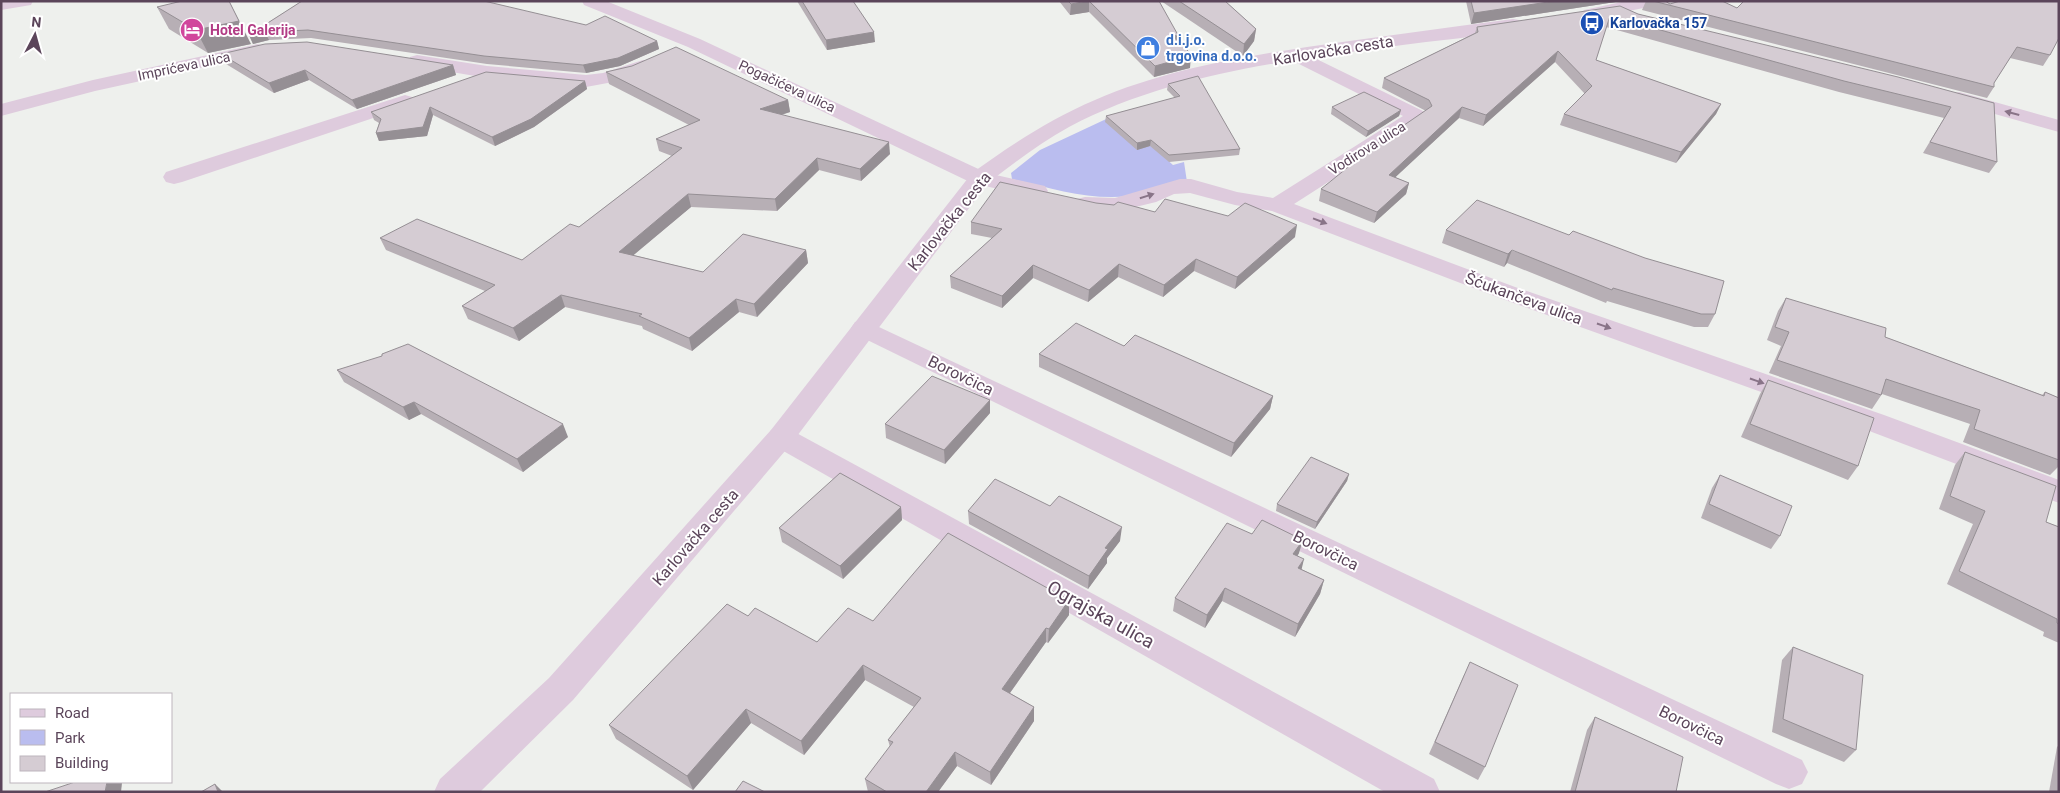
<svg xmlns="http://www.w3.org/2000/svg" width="2060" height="793" viewBox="0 0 2060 793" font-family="Roboto,sans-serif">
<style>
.green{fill:#babdef}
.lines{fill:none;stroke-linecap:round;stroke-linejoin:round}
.minor{fill:#decbdd;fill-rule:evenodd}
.tertiary{fill:#decbdd;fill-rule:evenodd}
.wall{fill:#b7afb5}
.shaded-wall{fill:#958f94}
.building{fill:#d5ccd3;stroke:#958f94}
.oneway{fill:#897488}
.labels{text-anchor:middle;stroke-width:4;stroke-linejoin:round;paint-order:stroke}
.far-transit-label{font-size:14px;font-weight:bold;fill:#164399;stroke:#fff;text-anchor:start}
.far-hotel-label{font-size:14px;font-weight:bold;fill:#b23c85;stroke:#fff;text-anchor:start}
.far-shop-label{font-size:14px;font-weight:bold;fill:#366cbe;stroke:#fff;text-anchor:start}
.far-street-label{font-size:14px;fill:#5b455a;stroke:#fff}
.street-label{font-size:16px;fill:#5b455a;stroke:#fff}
.near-street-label{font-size:19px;fill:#5b455a;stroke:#fff}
</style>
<rect width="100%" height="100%" fill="#eef0ed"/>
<path class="green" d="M1119,113L1156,144L1163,156L1173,165L1184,162L1187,182C1168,186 1149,193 1130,196C1090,201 1051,188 1012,179L1011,173L1040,150Z"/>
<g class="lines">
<g class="minor">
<path d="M1,1H33L31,5L1,10Z"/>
<path d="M582,1H606L700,39L987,173L1045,186L1048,191L1045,196L1037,198L972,183L688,47L584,5Z"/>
<path d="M258,44L264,46L267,50L264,54L95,91L1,116V104L93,80Z"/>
<path d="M1296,49L1425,112L1428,116L1425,120L1294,204L1515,287L1884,415L2059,480V503L1864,429L1497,297L1272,211L1235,205L1190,193L1174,194L1156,202L1115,212L1077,209L1074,204L1077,199L1085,197L1115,198L1180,179H1191L1237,192L1273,198L1403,116L1289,59L1287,55L1289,51Z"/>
<path d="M417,55L487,66L586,75L603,73L643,60L650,62L652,66L650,70L613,82L586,87L487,78L410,65L408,61L410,57Z"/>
<path d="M1959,92L2059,120V132L1952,102L1949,98L1952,94Z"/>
<path d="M405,95L412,97L415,101L412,105L182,182L174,184L166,182L163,177L166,172Z"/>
<path d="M864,320L1802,760L1808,772L1802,784L1789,789L1776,784L855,334L851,328L855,322Z"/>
<path d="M781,427L791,430L1434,779L1440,792H1385L771,444L767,437L771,430Z"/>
</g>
<g class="tertiary">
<path d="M1626,1H1660L1658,5L1590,19L1584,18L1581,14L1584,10Z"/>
<path d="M1513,19L1519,20L1522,24L1519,28C1479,38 1436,40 1395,46C1284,61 1170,74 1069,127C1040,143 1014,163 988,183L791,444L573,700L480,792H434L440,779L549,678L771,430L972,173C1011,145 1050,119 1095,100C1162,71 1236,58 1307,47C1376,37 1444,28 1513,19Z"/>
</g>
</g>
<g class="wall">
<path d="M302,1L657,41L659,49L620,66L586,73L487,64L311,38L269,40L253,44L249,35Z"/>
<path d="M797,1H853L875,42L827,50Z"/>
<path d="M1059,1H1159L1178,40L1190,68L1154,77L1089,12L1070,15Z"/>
<path d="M1161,1H1225L1256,29L1254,41L1243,56Z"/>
<path d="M1466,1H1622L1471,24Z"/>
<path d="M1646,1H1665L1670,4L1737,8L2059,1L2050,55L2043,66L2010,58L1994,83V87L1987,98L1642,10Z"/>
<path d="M157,7L251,44L208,53L169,29Z"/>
<path d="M1638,14L1994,103L1997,162L1989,173L1923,153L1944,118L1839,92L1606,27L1596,60L1721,104L1716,114L1676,163L1560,125L1564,114L1585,94L1555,62L1483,126L1459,118L1395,177L1409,183L1406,194L1374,223L1319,201L1321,189L1426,111L1382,88L1384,78L1475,33L1477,27Z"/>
<path d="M221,54L453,65L456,75L357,109L309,80L274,93L226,64Z"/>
<path d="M606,72L788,100L790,112L781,115L890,154L861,181L819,170L777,211L691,207L633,255L703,272L806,250L808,263L757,317L739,312L692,351L643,329L642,326L565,307L519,341L468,319L462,306L485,291L386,250L380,238L522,260L579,227L672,156L659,151L656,139L689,125L609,84Z"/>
<path d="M585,81L587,89L534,127L495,146L433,115L427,136L379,141L376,133L379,123L374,120L371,112Z"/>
<path d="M1168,84L1240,149L1239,155L1169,162L1150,146L1137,150L1105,122L1106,116L1175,98L1167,90Z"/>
<path d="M1332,107L1401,110L1399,116L1366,137L1331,114Z"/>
<path d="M1096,203L1155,212L1295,237L1235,289L1194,271L1163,297L1118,277L1088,302L1033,278L1002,308L951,288L950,276L992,238L971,234V222Z"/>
<path d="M1446,230L1715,314L1708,327H1694L1607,301L1606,303L1507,263L1504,267L1442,243Z"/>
<path d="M1786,298L1885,337L2042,395L2045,392L2059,398V466L2050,475L1963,442L1970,424L1882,394L1872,409L1769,373L1781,346L1767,340L1778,311Z"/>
<path d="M1124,346L1273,396L1270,409L1231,457L1039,367V354Z"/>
<path d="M337,370L568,437L523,472L421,414L409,420L344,382Z"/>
<path d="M1768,380L1858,466L1848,480L1741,437L1760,394Z"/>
<path d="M990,413L945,464L886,438L885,424Z"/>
<path d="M1965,452L2046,522L2059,527V643L2043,636L2044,632L1947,584L1973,524L1939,509L1955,465Z"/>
<path d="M1349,474L1347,481L1315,529L1276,511L1277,504Z"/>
<path d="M1720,475L1780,536L1771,549L1701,518L1712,488Z"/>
<path d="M901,507L902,520L843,579L782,542L779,528Z"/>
<path d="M968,511L1120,541L1107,558V563L1088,589L969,524Z"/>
<path d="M1252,534L1299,553L1298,555L1301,569L1324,580L1320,594L1295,637L1222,601L1205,628L1173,611L1175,598Z"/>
<path d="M1069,615L1048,643L1046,642L1010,693L1034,707V721L991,785L957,766L938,792H868L865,779L890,747L888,740L914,707L865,680L804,755L751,723L693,790L616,739L609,725L748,616L817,642L873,621Z"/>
<path d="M1793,647L1856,750L1844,762L1772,732L1782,660Z"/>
<path d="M1464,675L1485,767L1478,780L1429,754Z"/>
<path d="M1595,717L1676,792H1570L1587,730Z"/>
<path d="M2059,745V792H2049L2057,747Z"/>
</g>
<g class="shaded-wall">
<path d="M229,1L251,44L208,53L196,30Z"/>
<path d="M1089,1V12L1070,15L1071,4Z"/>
<path d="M1555,1H1622L1471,24L1474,13Z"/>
<path d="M1256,29L1254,41L1243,56L1244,44Z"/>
<path d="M265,32L269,40L253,44L249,35Z"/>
<path d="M874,32L875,42L827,50L826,40Z"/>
<path d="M1178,35L1177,46L1172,36Z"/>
<path d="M657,41L659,49L620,66L586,73L583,65Z"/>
<path d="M1558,51L1555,62L1483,126L1486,115Z"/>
<path d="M1191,56L1190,68L1154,77L1155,66Z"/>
<path d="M453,65L456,75L357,109L352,100Z"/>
<path d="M305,70L309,80L274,93L269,83Z"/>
<path d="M585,81L587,89L534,127L495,146L492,137Z"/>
<path d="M788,100L790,112L762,121L760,109Z"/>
<path d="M1721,104L1716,114L1676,163L1681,152Z"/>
<path d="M430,107L433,115L427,136L379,141L376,133Z"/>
<path d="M1462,107L1459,118L1386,186L1389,175Z"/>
<path d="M1401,110L1399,116L1366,137L1368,131Z"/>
<path d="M1151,140L1150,146L1137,150V143Z"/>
<path d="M889,142L890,154L861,181L860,169Z"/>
<path d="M817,158L819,170L777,211L775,199Z"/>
<path d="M1409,183L1406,194L1374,223L1377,212Z"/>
<path d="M688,194L691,207L623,264L619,252Z"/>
<path d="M1297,225L1295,237L1235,289L1237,277Z"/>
<path d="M806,250L808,263L757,317L754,304Z"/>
<path d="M1512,250L1507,263L1504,267L1508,254Z"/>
<path d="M1196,259L1194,271L1163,297L1164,285Z"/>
<path d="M1119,264L1118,277L1088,302L1089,290Z"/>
<path d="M1033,265V278L1002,308V296Z"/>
<path d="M561,295L565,307L519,341L513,328Z"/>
<path d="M736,299L739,312L692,351L689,338Z"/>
<path d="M1273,396L1270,409L1231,457L1234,443Z"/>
<path d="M990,400V413L945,464L944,450Z"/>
<path d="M414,402L421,414L409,420L403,407Z"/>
<path d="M563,424L568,437L523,472L517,459Z"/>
<path d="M1349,474L1347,481L1315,529L1317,522Z"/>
<path d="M901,507L902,520L843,579L840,566Z"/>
<path d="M1122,527L1120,541L1107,558V563L1088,589L1089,576L1105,548Z"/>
<path d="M1303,540L1299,553L1290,567L1293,554Z"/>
<path d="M1304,559L1301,572L1298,568Z"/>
<path d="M1324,580L1320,594L1295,637L1298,624Z"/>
<path d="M1225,588L1222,601L1205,628L1207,615Z"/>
<path d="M1069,600V615L1048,643L1049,629Z"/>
<path d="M1046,628V642L1002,704V689Z"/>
<path d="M863,665L865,680L804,755L801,741Z"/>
<path d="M1034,707V721L991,785L990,772Z"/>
<path d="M746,709L751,723L693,790L687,776Z"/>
<path d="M955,752L957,766L938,792H926Z"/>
<path d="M107,782H121L122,783L121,792H105Z"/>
<path d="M215,784L223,792H218Z"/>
</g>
<g class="building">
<path d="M182,1H229L239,21L196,30L157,7Z"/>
<path d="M302,1H484L586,25L605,16L657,41L618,58L583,65L484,56L308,30L265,32L249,35Z"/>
<path d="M802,1H853L874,32L826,40Z"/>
<path d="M1068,1H1088L1071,4Z"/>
<path d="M1089,1H1159L1178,35L1172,36L1186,48L1191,56L1155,66Z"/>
<path d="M1179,1H1225L1256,29L1244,44Z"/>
<path d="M1471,1H1555L1474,13Z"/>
<path d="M1653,1H1665L1670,4L1680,1H1722L1737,8L1744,1H2059V38L2050,55L2017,47L1994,83V87Z"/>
<path d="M1620,6L1638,14L1898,77L1994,103L1997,162L1930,142L1951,107L1844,81L1610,16L1596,60L1721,104L1681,152L1564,114L1592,86L1558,51L1486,115L1462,107L1389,175L1409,183L1377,212L1321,189L1378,143L1432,106L1429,100L1384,78L1478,32L1477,27Z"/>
<path d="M307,42L453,65L352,100L305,70L269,83L221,54L265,44Z"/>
<path d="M676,47L788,100L760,109L889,142L860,169L817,158L775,199L688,194L619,252L703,272L743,234L806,250L754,304L736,299L689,338L639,316L642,314L561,295L513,328L462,306L495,285L380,238L417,219L522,260L570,224L579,227L682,148L656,139L700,120L606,72L632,66Z"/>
<path d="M486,72L585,81L531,119L492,137L430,107L423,127L376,133L381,119L371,112Z"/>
<path d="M1198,76L1240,149L1169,155L1151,140L1137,143L1106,116L1180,96L1168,84Z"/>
<path d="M1364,92L1401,110L1368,131L1332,107Z"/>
<path d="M1000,182L1096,203L1114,205L1118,202L1155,212L1165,199L1228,216L1245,203L1297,225L1237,277L1196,259L1164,285L1119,264L1089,290L1033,265L1002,296L950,276L1002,229L971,222Z"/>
<path d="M1477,200L1569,235L1573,231L1645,258L1724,281L1715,314H1701L1613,288L1612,290L1512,250L1508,254L1446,230Z"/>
<path d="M1786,298L1886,328L1885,337L2044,396L2045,392L2059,398V460L1974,429L1980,410L1886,379L1881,395L1777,360L1789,332L1775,327Z"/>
<path d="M1076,323L1124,346L1135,335L1273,396L1234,443L1039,354Z"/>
<path d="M408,344L563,424L517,459L414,402L403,407L337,370L382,356V354Z"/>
<path d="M932,376L990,400L944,450L885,424Z"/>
<path d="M1768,380L1874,418L1858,466L1750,424Z"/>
<path d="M1965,452L2056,486L2046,522L2059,527V624L2057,623V619L1959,571L1985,511L1950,496Z"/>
<path d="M1311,457L1349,474L1317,522L1277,504Z"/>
<path d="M840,473L901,507L840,566L779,528Z"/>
<path d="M1720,475L1792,506L1780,536L1709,504Z"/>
<path d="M995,479L1050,506L1059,496L1122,527L1105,548L1108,549L1089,576L968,511Z"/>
<path d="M1262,520L1303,540L1293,554L1304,559L1298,568L1324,580L1298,624L1225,588L1207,615L1175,598L1227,523L1252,534Z"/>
<path d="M948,533L1069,600L1049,629L1046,628L1002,689L1034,707L990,772L955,752L926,792H887L865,779L893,742L888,740L921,698L863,665L801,741L746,709L687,776L609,725L727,604L748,616L755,608L817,642L848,608L873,621Z"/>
<path d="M1793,647L1863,675L1856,750L1783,719Z"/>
<path d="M1470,662L1518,685L1485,767L1435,742Z"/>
<path d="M1595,717L1683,757L1676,792H1575Z"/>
<path d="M743,781L765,792H735Z"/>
<path d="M75,782H107L105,792H45Z"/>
<path d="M215,784L218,792H201Z"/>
</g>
<defs><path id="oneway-solid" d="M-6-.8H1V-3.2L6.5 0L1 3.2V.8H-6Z" transform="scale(1.25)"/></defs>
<g class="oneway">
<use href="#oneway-solid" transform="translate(2012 113) rotate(-165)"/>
<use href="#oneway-solid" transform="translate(1147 196) rotate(-18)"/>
<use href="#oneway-solid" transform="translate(1320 221) rotate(21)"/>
<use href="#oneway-solid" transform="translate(1604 326) rotate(19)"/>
<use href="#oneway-solid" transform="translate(1757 381) rotate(19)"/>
</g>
<defs>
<g id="bus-disc" transform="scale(1.25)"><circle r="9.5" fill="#1a4fb4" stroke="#fff"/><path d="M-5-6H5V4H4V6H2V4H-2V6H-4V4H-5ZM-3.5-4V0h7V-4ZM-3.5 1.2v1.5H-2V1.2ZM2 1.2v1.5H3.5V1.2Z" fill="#fff"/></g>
<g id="hotel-disc" transform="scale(1.25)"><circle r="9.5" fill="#d1479c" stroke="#fff"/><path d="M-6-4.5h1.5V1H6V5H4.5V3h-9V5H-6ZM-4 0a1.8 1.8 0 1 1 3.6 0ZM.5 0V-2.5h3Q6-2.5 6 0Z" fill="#fff"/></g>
<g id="shop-disc" transform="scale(1.25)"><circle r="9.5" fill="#3f7fe0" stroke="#fff"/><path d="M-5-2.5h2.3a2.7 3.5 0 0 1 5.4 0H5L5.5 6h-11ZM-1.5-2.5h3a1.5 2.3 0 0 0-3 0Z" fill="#fff"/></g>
</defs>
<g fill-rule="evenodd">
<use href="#bus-disc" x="1592" y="23"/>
<use href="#hotel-disc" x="192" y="30"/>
<use href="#shop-disc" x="1148" y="48"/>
</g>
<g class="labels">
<g class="far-transit-label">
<text x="1610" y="28">Karlovačka 157</text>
</g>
<g class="far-hotel-label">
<text x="210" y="35">Hotel Galerija</text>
</g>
<g class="far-shop-label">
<text x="1166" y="45">d.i.j.o.<tspan x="1166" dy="16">trgovina d.o.o.</tspan></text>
</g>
<g class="far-street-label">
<text transform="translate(184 66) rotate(-12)" y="5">Imprićeva ulica</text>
<text transform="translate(787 86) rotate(25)" y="5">Pogačićeva ulica</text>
<text transform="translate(1367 148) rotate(-32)" y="5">Vodirova ulica</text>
</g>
<g class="street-label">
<text transform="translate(1333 50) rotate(-9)" y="6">Karlovačka cesta</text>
<text transform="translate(949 221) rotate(-51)" y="6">Karlovačka cesta</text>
<text transform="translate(1524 298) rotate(20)" y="6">Šćukančeva ulica</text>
<text transform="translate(961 375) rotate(26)" y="6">Borovčica</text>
<text transform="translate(695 537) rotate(-49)" y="6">Karlovačka cesta</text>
<text transform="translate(1326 550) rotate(26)" y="6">Borovčica</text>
<text transform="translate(1692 725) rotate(26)" y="6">Borovčica</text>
</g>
<g class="near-street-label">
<text transform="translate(1101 614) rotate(29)" y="7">Ograjska ulica</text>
</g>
</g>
<rect width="2060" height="793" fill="none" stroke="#5b455a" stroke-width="5"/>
<rect x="10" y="693" width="162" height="90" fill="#ffffff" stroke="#bdb5bd"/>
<rect x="20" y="709" width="25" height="8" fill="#decbdd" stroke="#bdb5bd"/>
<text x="55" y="718" font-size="15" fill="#5b455a">Road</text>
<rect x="20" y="730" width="25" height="15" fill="#babdef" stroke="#bdb5bd"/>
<text x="55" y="743" font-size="15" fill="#5b455a">Park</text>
<rect x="20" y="756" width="25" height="15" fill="#d5ccd3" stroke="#bdb5bd"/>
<text x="55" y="768" font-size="15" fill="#5b455a">Building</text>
<g transform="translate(35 35) rotate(6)" stroke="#ffffff" stroke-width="4" paint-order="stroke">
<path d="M0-4L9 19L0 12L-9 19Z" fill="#5b455a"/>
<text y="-8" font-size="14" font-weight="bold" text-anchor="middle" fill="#5b455a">N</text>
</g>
</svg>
